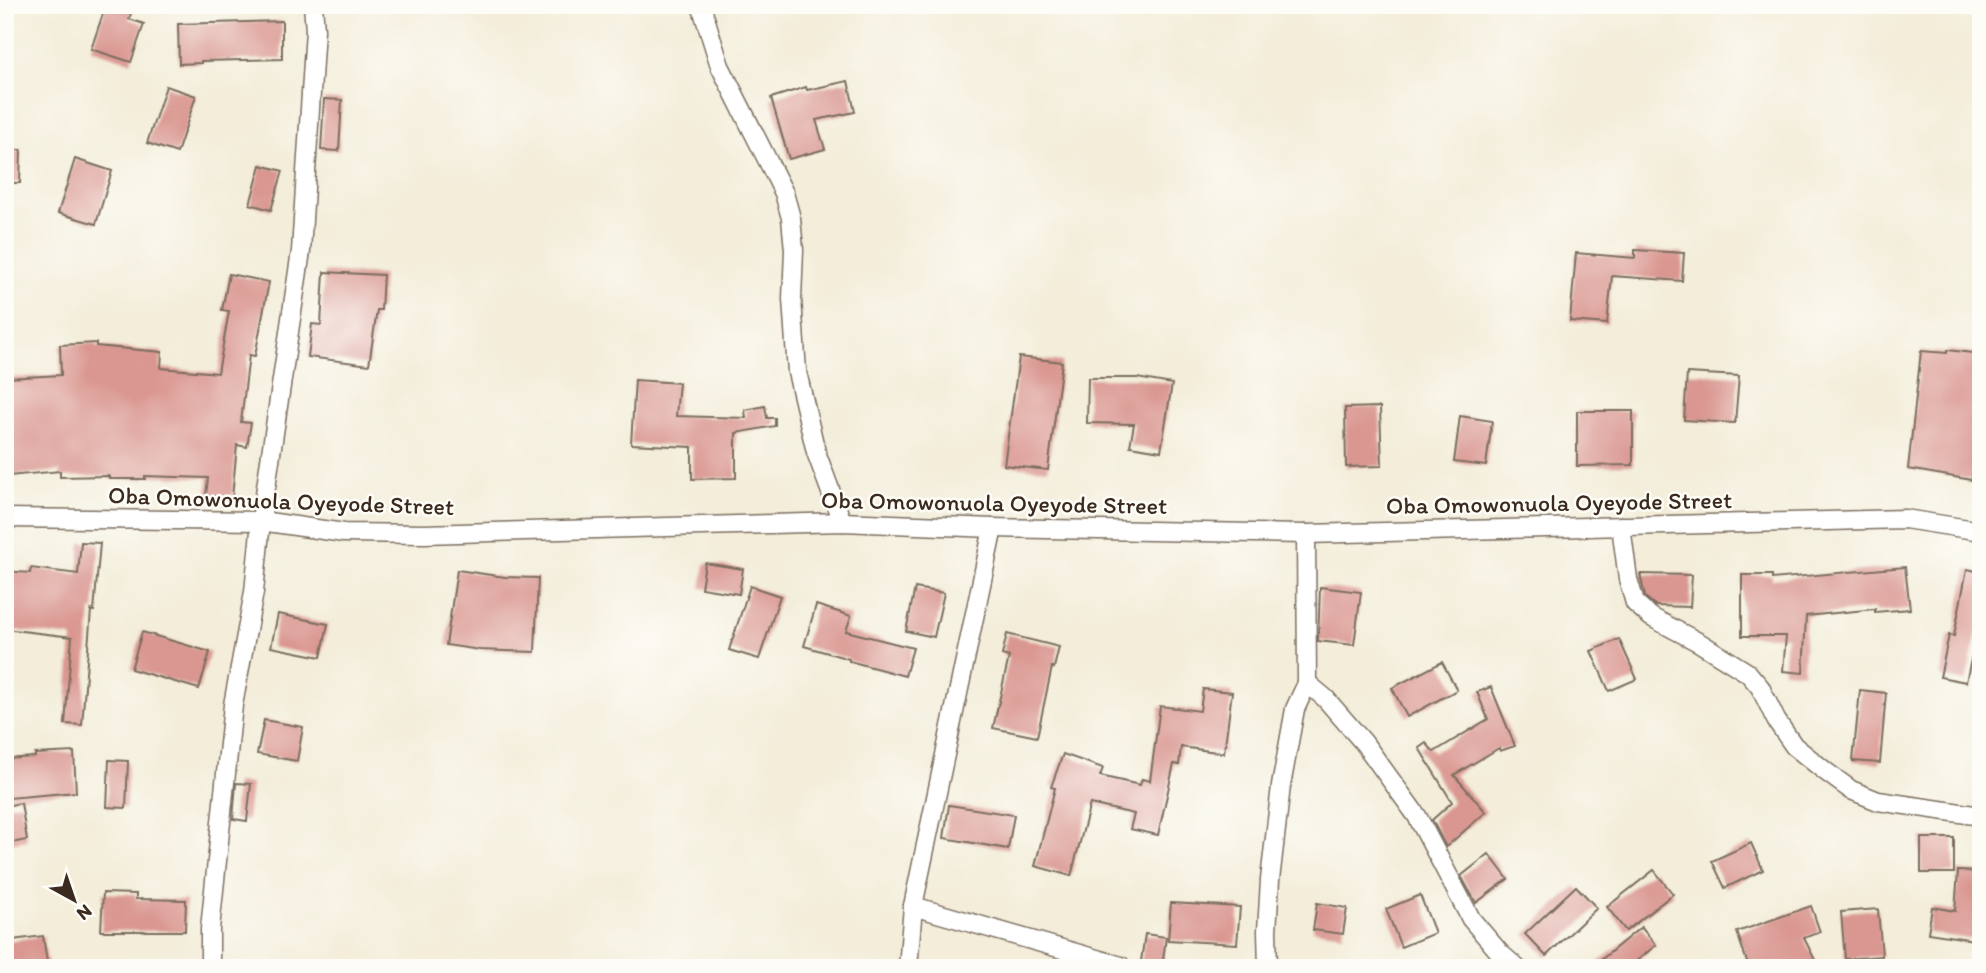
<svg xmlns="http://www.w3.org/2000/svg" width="1986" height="973" viewBox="0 0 1986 973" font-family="Itim,sans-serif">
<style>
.building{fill:#da9791}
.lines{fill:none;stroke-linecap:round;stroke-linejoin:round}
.street-casing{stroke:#7b6e5f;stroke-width:21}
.street{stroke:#fff;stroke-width:18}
.labels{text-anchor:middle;stroke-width:5;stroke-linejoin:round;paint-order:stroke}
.street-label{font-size:24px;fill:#3b2a1e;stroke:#fdfcf7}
</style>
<rect width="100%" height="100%" fill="#fdfcf7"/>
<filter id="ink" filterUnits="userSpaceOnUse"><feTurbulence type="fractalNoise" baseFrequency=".0143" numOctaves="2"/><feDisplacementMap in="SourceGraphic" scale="14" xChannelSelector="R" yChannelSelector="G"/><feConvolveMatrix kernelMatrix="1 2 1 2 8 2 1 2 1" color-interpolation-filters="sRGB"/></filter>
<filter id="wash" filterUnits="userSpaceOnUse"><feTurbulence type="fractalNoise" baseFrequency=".00686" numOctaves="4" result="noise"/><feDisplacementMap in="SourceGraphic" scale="28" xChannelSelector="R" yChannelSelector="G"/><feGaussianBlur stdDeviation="1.57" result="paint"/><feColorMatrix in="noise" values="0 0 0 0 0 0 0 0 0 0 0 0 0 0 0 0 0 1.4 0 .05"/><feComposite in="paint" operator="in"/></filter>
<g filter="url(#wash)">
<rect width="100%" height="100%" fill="#f3edd9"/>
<g id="blocks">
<g class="building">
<path d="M106,5H134L129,19L144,24L131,62L91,49Z"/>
<path d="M282,21V59L201,61V63L179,64L178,24Z"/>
<path d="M848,81L855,112L816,120L825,149L789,159L771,98L806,87L807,90Z"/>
<path d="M166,86L196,96L177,153L147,143Z"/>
<path d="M324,99L342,100L339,151L321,150Z"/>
<path d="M5,150H21L20,183H5Z"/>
<path d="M75,159L112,171L96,224L58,213Z"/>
<path d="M261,165L283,171L271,210L250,204Z"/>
<path d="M1635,250L1684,253L1682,281L1612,276L1607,324L1570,321L1576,253L1635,258Z"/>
<path d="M324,272L383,275L381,310H377L369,365L308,357L312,324L321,325Z"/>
<path d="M229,274L269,282L255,356L249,355L241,422L251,423L247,447L237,445L232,498L206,496L208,478L145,476V479H109V476L60,477V471L9,476L6,445H9L6,378L61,375L60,345L96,343V346L162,352L161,368L218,373L229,311L222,310Z"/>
<path d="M1947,350L1981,354V418L1972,480L1908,469L1921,351L1947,353Z"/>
<path d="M1019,357L1062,362L1048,470L1004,465Z"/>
<path d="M1687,373L1739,376L1735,423L1684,420Z"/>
<path d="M1088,378H1137L1172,384L1161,451L1130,446L1134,424L1087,423Z"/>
<path d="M635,380L679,383L676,416L746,418L745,410L765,406L767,418H775V426L736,433V478L692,479V447L631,444Z"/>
<path d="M1380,407L1382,466L1346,467L1345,408Z"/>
<path d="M1577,411H1633V465L1577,466Z"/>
<path d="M1460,416L1492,421L1486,466L1454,462Z"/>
<path d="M81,542L100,543L94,611L91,610L82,725L65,724L72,637L5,629V571L30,573L31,568L78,574Z"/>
<path d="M705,563L743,569L739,594L701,588Z"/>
<path d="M1905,567L1910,609L1875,612V609L1806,616L1803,673L1783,671L1786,636H1742V575H1772V579Z"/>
<path d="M1967,569L1981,572V615L1966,682L1940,677L1949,635L1954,636Z"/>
<path d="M457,570L505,577L538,578L535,652L480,650L446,645Z"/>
<path d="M1640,574L1692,575L1690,607L1656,606L1645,597Z"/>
<path d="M750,586L780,596L759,659L729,650Z"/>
<path d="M1320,587L1361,592L1354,645L1318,641Z"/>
<path d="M915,588L944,593L934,637L906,631Z"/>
<path d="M816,605L851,616L846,631L913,648L905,676L849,661V659L804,646Z"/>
<path d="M278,614L328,624L321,657L271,647Z"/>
<path d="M142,632L210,652L199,689L131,669Z"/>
<path d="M1007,634L1059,647L1054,668L1052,667L1037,737L993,728L1009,657L1002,655Z"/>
<path d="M1619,639L1637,679L1609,691L1591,651Z"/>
<path d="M1442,662L1457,690L1407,717L1392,688Z"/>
<path d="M1491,687L1515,746L1500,751L1499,748L1454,775L1486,812L1446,847L1432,820L1452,802L1419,748L1426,743L1434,752L1488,719L1477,692Z"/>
<path d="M1203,689L1232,692L1224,753L1181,747L1179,765L1174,764L1158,835L1130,829L1134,814L1090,804L1071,876L1035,866L1055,788L1051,787L1063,754L1103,768L1100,776L1140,785L1142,779L1150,781L1160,706L1200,711Z"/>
<path d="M1860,690L1886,693L1880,763L1853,761Z"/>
<path d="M264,720L303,727L297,761L257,754Z"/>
<path d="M74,752L76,792L9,798L5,759L35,757V754Z"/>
<path d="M109,760L128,761L126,808L107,807Z"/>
<path d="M236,783L251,784L247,821L233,819Z"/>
<path d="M21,803L27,840L5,844V806Z"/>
<path d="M949,805L1014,815L1008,849L944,838Z"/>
<rect x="1921" y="838" width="33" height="35"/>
<path d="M1751,843L1763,870L1725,888L1712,861Z"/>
<path d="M1489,854L1508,879L1476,903L1461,876Z"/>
<path d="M1654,870L1673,894L1626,931L1607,907Z"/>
<path d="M1958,871L1981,872V941L1928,933L1932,907L1955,911Z"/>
<path d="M1576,886L1597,908L1546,956L1525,934Z"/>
<path d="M103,893L136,894V899L186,900L185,931H101Z"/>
<path d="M1420,895L1435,933L1401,947L1386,909Z"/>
<path d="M1171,903L1240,907L1237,944L1168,940Z"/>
<path d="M1317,903L1347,908L1343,934L1313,930Z"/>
<path d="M1811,906L1820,932L1804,938L1819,968H1749L1737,932Z"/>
<path d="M1878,909L1882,956L1845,959L1841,912Z"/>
<path d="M1641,927L1656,945L1628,968H1591Z"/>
<path d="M1145,934L1166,937L1162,968H1140Z"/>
<path d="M43,936L48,968H5V941Z"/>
</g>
</g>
</g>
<g filter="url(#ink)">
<use href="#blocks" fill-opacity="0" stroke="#7b6e5f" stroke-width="2"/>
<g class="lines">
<g class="street-casing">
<g id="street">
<path d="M701,5L720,66L784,193L791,218L794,250L792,299L797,372L816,452L842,522"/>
<path d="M5,518L261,521L344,533L424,534L842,522L993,528L1306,534L1905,519L1981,531"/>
<path d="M1621,526L1628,579L1635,603L1651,617L1700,643L1748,673L1760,687L1776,720L1794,746L1825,771L1851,790L1878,801L1981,816"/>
<path d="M1307,683L1325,698L1364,743L1417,816L1471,919L1500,953L1517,968"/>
<path d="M913,906L1121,966"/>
<path d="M210,968V929L233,705L254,592L261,521L301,251L315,30L313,5"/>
<path d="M908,968L913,906L993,528"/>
<path d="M1268,968L1267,931L1270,880L1281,786L1295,709L1307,683L1306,534"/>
</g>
</g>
<use href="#street" class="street"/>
</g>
</g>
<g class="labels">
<g class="street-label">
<text transform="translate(281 501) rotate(2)" y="8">Oba Omowonuola Oyeyode Street</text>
<text transform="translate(994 503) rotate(1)" y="8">Oba Omowonuola Oyeyode Street</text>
<text transform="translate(1559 503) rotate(-1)" y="8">Oba Omowonuola Oyeyode Street</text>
</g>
</g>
<rect width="1986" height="973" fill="none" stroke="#fdfcf7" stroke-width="28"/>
<g transform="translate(74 900) rotate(140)" stroke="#fdfcf7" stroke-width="5" paint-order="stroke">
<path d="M0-5L12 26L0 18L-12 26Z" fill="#3b2a1e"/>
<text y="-10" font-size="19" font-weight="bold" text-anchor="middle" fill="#3b2a1e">N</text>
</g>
</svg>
